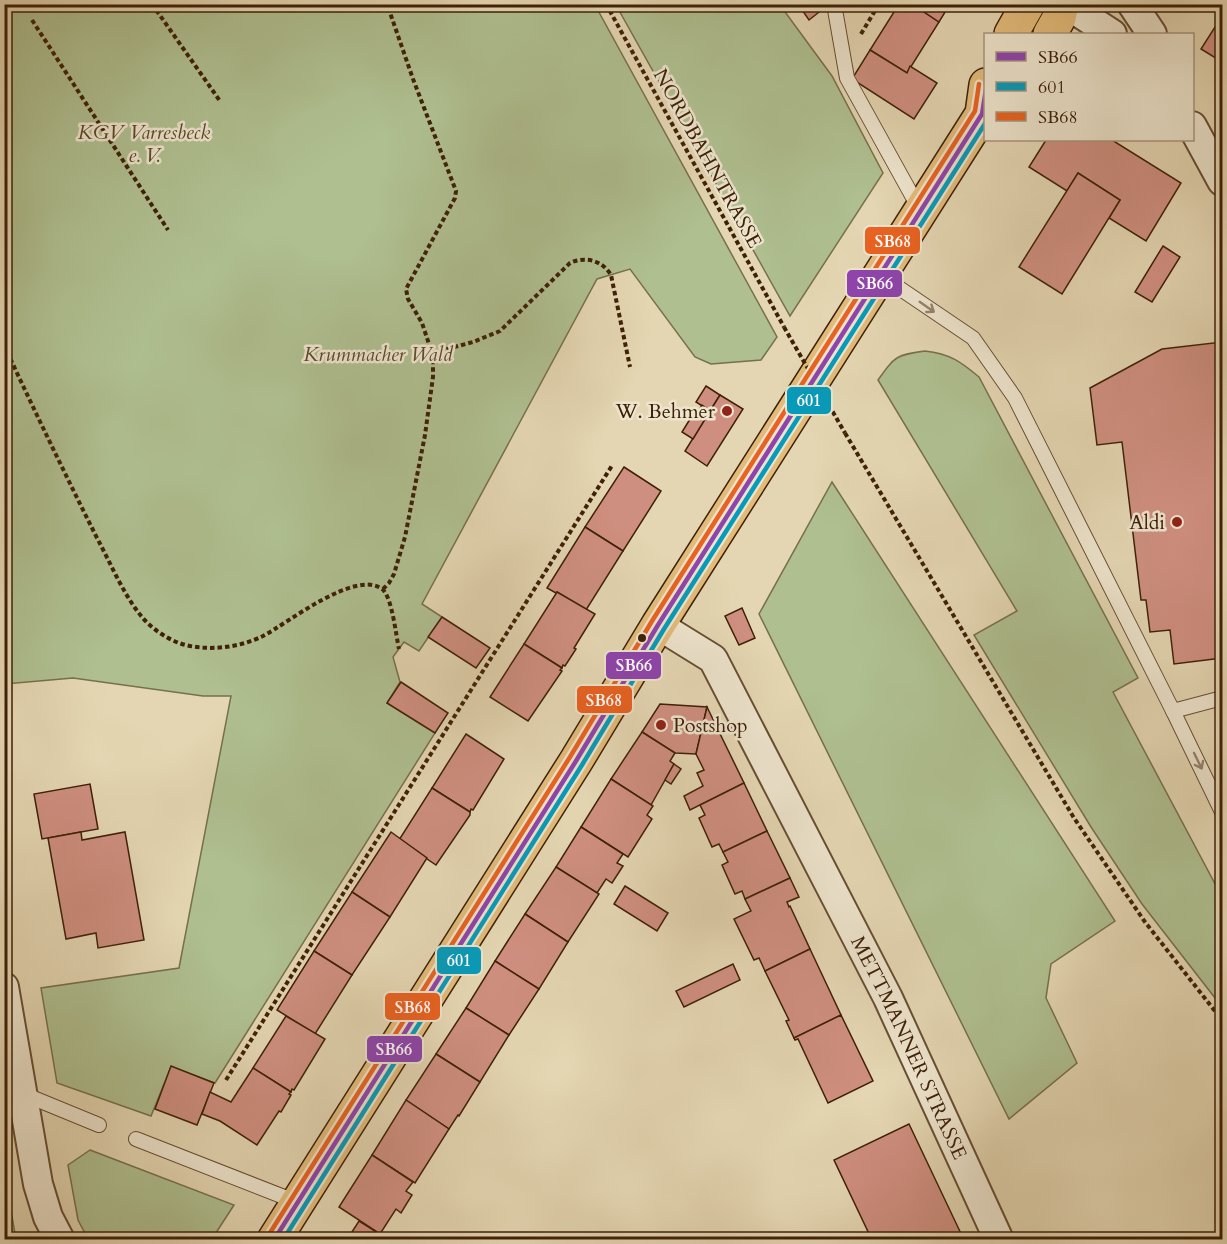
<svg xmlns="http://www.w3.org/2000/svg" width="1227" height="1244" viewBox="0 0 1227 1244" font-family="Cardo,serif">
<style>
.green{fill:#afbf90;stroke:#76704c;stroke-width:1.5}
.building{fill:#cf8f80;stroke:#3e2008;stroke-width:1.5}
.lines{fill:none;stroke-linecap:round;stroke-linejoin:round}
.service-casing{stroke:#684e32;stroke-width:16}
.minor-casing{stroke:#684e32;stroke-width:32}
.primary-casing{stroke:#3e2008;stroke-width:36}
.path{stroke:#3e2008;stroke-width:4;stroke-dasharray:4.5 3;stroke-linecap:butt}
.service{stroke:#ede4cd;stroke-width:14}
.minor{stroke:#ede4cd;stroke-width:28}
.primary{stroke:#e2bb79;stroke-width:33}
.path-bridge{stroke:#3e2008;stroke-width:4;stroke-dasharray:4.5 3;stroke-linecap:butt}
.bus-1-casing{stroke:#ede4cd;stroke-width:9}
.bus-2-casing{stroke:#ede4cd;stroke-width:9}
.bus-3-casing{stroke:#ede4cd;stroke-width:9}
.bus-1{stroke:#8e44ad;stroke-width:4.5}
.bus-2{stroke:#069bba;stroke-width:4.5}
.bus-3{stroke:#e96221;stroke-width:4.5}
.oneway{stroke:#96826a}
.poi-dot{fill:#8f2418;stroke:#ede4cd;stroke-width:2}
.bus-dot{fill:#3e2008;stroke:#ede4cd;stroke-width:2}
.labels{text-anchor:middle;stroke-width:5;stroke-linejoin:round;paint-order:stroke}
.park-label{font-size:20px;font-style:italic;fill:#5a482a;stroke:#ede4cd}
.street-label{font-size:20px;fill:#3e2008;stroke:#ede4cd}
.poi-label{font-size:20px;fill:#3e2008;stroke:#ede4cd;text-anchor:end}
.line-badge{stroke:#ede4cd;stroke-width:2}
.badge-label{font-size:16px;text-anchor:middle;font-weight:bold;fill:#fff}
</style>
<rect width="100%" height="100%" fill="#e4d6b2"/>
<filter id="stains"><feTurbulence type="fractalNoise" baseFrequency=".00333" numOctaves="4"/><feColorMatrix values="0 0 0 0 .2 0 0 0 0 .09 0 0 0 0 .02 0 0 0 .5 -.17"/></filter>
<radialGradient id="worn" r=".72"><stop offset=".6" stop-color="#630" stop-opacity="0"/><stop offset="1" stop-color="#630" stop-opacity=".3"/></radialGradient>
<g class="green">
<path d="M4,5H595L777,337L761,360L711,364L695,357L630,269L597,279L422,604L442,617L419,651L404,642L393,657L400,682L387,703L435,733L215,1083L171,1067L151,1116L57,1083L41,988L179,968L231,696H203L73,678L5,684Z"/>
<path d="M616,5H780L832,76L883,173L790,316Z"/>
<path d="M925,351C950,354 960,361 979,377L1138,678L1113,692L1222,897V1007L1142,904L1091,827L974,635L1017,611L878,380C895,356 896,355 925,351Z"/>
<path d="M832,482L1115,921L1051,964L1046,998L1077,1063L1009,1119L759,614Z"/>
<path d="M90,1150L234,1205L212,1239H88L78,1220L68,1165Z"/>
<path d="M5,1178L16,1239H5Z"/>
</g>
<g class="building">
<path d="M798,4H828V5L809,20Z"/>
<path d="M899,4H912L939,22L907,73L870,50Z"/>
<path d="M912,4H950L939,22Z"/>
<path d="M1222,16V62L1201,49Z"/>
<path d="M870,50L907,73L910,66L937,83L914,119L852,79Z"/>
<path d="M1046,140H1112L1181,183L1146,241L1109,218L1120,200L1078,173L1067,191L1029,167Z"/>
<path d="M1078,173L1120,200L1062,294L1019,267Z"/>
<path d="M1163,246L1180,257L1152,302L1135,292Z"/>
<path d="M1222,342V658L1174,664L1170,630L1150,632L1146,600H1141L1122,442L1097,445L1090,388L1162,349Z"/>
<path d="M706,386L720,395L710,411L696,402Z"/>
<path d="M720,395L743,409L707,466L685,451Z"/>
<path d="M702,405L710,411L693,439L682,432L695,411L698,412Z"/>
<path d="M624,467L661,491L623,551L585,527Z"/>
<path d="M585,527L623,551L586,610L557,592L556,593L547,588Z"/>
<path d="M557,592L595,614L574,648L576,649L565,666L563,665L562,668L524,644Z"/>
<path d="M742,608L755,638L739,645L725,616Z"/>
<path d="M442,617L490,648L476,668L428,637Z"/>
<path d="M524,644L562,668L560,670L562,671L528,721L490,697Z"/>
<path d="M401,682L448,713L435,733L387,703Z"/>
<path d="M660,704L707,707L696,754L675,753L642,732Z"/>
<path d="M707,707L744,783L690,810L684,796L703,786L697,773L704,770L696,754Z"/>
<path d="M642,732L675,753L670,761L674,764L651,805L611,779Z"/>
<path d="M466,734L504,759L473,810L471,809L470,812L432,788Z"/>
<path d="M674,764L681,769L671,784L665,780Z"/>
<path d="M611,779L653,806L647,815L652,819L628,857L581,827Z"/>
<path d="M744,783L767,831L723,852L719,844L712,847L699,818L705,815L700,805Z"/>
<path d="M90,784L98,829L42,839L34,794Z"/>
<path d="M432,788L470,812V815L436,865L399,840Z"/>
<path d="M581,827L623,854L617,863L623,866L612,883L606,879L597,893L556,867Z"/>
<path d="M767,831L790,878L745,899L742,891L735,894L722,865L728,862L723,852Z"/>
<path d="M81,832L82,840L125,832L144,940L98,948L96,933L66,939L48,838Z"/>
<path d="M391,832L427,858L390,917L352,892Z"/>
<path d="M556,867L599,894L568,942L525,914Z"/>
<path d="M790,878L799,897L787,902L789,907L790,906L810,949L765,971L759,958L754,960L734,919L751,911L745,899Z"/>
<path d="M625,886L668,913L657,931L614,904Z"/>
<path d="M352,892L390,917L352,975L314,951Z"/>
<path d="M525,914L568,942L539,989L495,961Z"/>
<path d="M810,949L841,1015L794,1038L786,1021L789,1020L765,971Z"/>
<path d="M314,951L352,975L315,1034L277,1010Z"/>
<path d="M495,961L539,989L509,1035L466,1008Z"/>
<path d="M733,964L740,980L684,1007L676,991Z"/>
<path d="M466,1008L509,1035L480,1082L436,1054Z"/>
<path d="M841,1015L873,1081L828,1103L798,1039L795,1040L794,1038Z"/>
<path d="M286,1016L325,1039L294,1090L292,1089L291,1092L253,1068Z"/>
<path d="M436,1054L480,1082L459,1116L458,1115L449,1129L406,1100Z"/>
<path d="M171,1066L214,1083L197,1125L155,1109Z"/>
<path d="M253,1068L291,1092L289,1094L291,1095L281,1112L279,1111L257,1145L220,1121L202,1114L210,1092L231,1102Z"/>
<path d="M406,1100L449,1129L415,1183L372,1155Z"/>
<path d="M909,1124L964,1240H872L834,1160Z"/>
<path d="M372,1155L413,1182L406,1191L412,1195L401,1213L396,1209L380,1234L339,1207Z"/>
<path d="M359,1221L383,1236L381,1240H351L348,1238Z"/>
</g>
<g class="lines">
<g class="service-casing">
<g id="service">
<path d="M834,4L847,78L920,210"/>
<path d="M880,275L973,338L1015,398L1173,711L1222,698"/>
<path d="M1173,711L1222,812"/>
<path d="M21,1093L99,1125"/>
<path d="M136,1139L297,1202"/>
</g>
</g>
<g class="minor-casing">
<g id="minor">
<path d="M1066,4L1112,34"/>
<path d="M1132,4L1152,34"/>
<path d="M1192,126L1222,181"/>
<path id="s1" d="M658,625L713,659L888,998L999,1240"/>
<path d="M4,987L38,1184L48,1217L60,1240"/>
</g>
</g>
<g class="primary-casing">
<g id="primary">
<path d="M1011,34L1028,4"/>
<path d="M1050,34L1059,18L1062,4"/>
<path d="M274,1240L576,761L658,625L982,114L986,85"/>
</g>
</g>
<g class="path">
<path d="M152,4L220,101"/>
<path d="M606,4L784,327"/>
<path d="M32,20L168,230"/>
<path d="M861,34L879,4"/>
<path d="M4,345C34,410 65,474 97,538C111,564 123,594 142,617C151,628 166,638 179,643C205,652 239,648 263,636C288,623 355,569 382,589C392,596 396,636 399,649"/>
<path d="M432,353L473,342L500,331L570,263C585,256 602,260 611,275L630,367"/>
<path d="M845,433L1074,818L1145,922L1222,1020"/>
<path d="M383,589L389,583L394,574L405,537L425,435L433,377V363L429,344L422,323L408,299L406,289L455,198L456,191L413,79L387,4"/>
<path d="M226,1080L613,464"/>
</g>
<use href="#service" class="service"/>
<use href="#minor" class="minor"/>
<use href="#primary" class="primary"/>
<path class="path-bridge" d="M784,327L845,433"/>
<g class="bus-1-casing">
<path id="bus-1" d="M274,1240L576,761L658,625L982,114L986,89"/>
</g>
<g class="bus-2-casing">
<path id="bus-2" d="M283,1240L582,765L664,629L986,122"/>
</g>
<g class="bus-3-casing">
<path id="bus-3" d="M268,1236L570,757L652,621L975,111L979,84"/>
</g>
<use href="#bus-1" class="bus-1"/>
<use href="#bus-2" class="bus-2"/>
<use href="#bus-3" class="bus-3"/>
</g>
<defs><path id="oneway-shaft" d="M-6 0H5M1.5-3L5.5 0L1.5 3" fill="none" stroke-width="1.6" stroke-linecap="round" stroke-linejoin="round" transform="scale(1.5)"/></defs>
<g class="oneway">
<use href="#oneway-shaft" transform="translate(927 307) rotate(35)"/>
<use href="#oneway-shaft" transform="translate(1198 761) rotate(64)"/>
</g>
<g class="poi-dot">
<circle cx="727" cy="411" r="6"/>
<circle cx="1177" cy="522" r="6"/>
<circle cx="661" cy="725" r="6"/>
</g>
<circle class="bus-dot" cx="642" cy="638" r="5"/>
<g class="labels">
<g class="park-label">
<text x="144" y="139">KGV Varresbeck<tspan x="144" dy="23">e. V.</tspan></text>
<text x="378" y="361">Krummacher Wald</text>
</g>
<g class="street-label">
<text transform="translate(708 158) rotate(61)" y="7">NORDBAHNTRASSE</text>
<text dy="7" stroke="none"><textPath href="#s1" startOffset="500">METTMANNER STRASSE</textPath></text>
</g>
<g class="poi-label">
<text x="715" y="418">W. Behmer</text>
<text x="1165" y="529">Aldi</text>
<text x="673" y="732" text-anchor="start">Postshop</text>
</g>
</g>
<g class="line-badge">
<rect x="864" y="226" width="57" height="29" rx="6" fill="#e96221"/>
<rect x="846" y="269" width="57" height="29" rx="6" fill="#8e44ad"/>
<rect x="786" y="386" width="46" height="29" rx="6" fill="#069bba"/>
<rect x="605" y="651" width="57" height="29" rx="6" fill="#8e44ad"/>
<rect x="576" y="685" width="57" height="29" rx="6" fill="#e96221"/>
<rect x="436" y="946" width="46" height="29" rx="6" fill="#069bba"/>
<rect x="384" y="992" width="57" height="29" rx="6" fill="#e96221"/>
<rect x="366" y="1035" width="57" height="28" rx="6" fill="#8e44ad"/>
</g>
<g class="badge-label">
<text x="893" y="247">SB68</text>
<text x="875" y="289">SB66</text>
<text x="809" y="406">601</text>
<text x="634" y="671">SB66</text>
<text x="604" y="706">SB68</text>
<text x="459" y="966">601</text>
<text x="413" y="1013">SB68</text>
<text x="394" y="1055">SB66</text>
</g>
<rect width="1227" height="1244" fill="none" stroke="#e4d6b2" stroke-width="24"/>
<rect x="6" y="6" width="1215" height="1232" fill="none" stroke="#3e2008" stroke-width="3"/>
<rect x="12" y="12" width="1203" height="1220" fill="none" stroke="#3e2008" stroke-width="1.5"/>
<rect x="984" y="33" width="210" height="108" fill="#ede4cd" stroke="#a7967e" stroke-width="1.5"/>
<rect x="996" y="52" width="30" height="9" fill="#8e44ad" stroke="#a7967e" stroke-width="1.5"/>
<text x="1038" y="63" font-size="18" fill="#3e2008">SB66</text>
<rect x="996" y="82" width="30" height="9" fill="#069bba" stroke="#a7967e" stroke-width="1.5"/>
<text x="1038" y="93" font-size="18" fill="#3e2008">601</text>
<rect x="996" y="112" width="30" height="9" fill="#e96221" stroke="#a7967e" stroke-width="1.5"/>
<text x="1038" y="123" font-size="18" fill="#3e2008">SB68</text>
<rect width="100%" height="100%" filter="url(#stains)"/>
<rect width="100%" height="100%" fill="url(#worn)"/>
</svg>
